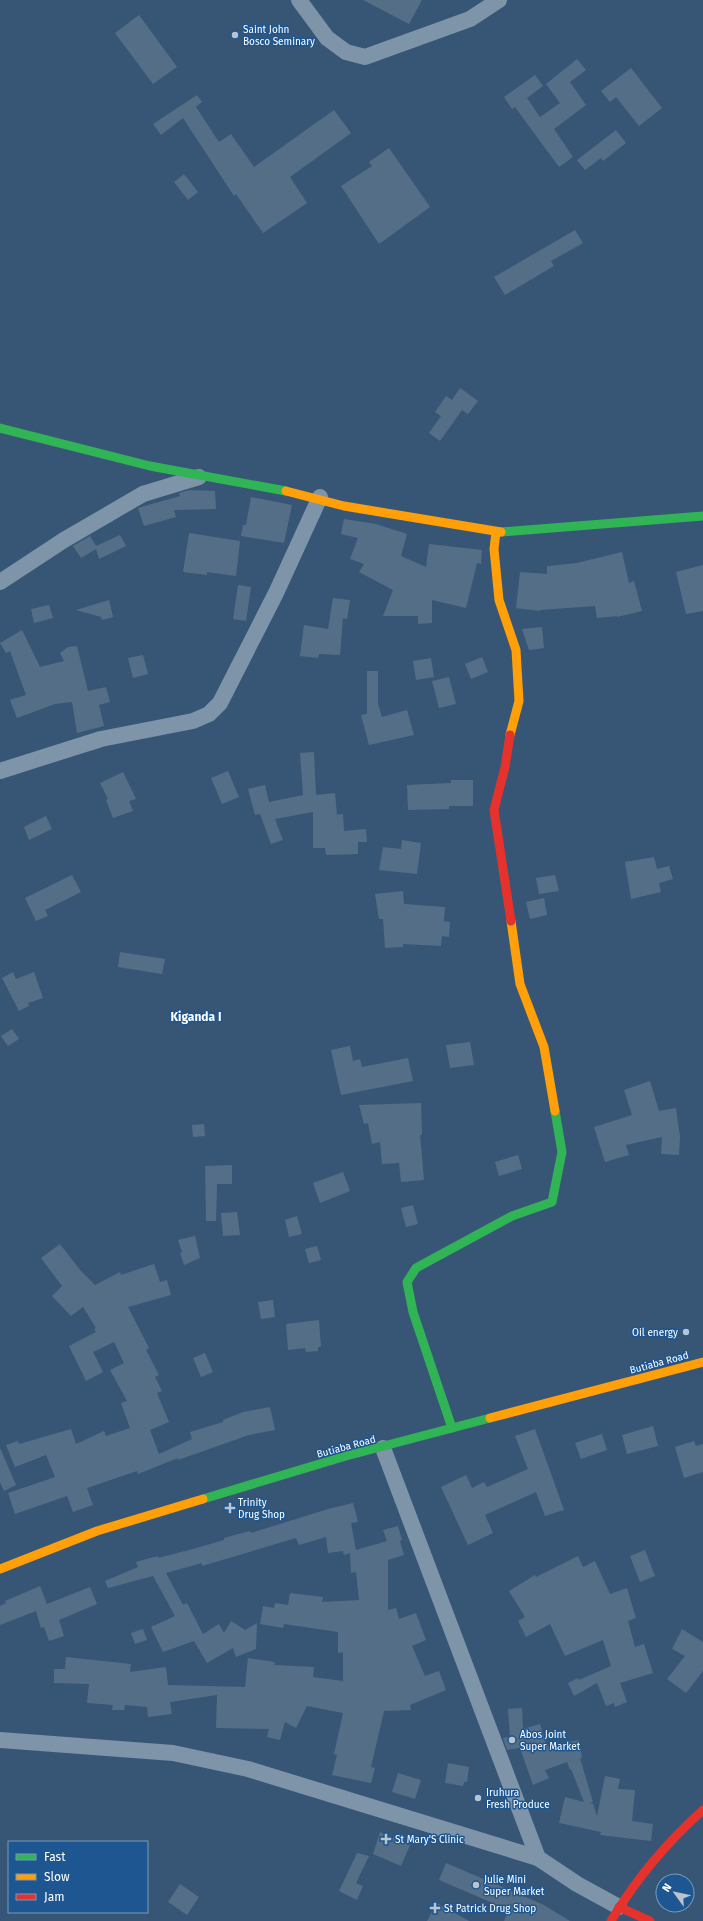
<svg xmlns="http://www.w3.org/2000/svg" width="703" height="1921" viewBox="0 0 703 1921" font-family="'Fira Sans',sans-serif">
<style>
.building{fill:#556e87}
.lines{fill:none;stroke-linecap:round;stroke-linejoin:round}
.street{stroke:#7e94a9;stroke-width:16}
.fast{stroke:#30b455;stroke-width:9}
.slow{stroke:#ff9f0a;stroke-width:9}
.jam{stroke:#e5322d;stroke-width:9}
.poi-dot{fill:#b9c4cf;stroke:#1d5690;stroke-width:1.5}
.labels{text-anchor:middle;stroke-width:3;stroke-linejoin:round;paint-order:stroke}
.poi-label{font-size:10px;fill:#fff;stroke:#1d5690;text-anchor:start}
.street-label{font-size:10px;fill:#fff;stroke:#1d5690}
.quarter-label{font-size:12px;font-weight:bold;fill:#fff;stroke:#1d5690}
</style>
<rect width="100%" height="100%" fill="#375676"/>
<g class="building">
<path d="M363,0H422L409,24Z"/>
<path d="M139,15L177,67L153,84L115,33Z"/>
<path d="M577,59L586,70L570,82L586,105L554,129L573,157L559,167L515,107L512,109L504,97L535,75L543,86L527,98L540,117L560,103L546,84Z"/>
<path d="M631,68L662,108L639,126L616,97L610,102L601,91Z"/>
<path d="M197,95L202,102L196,107L219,142L231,134L254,167L334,110L351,133L290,177L307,203L263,233L236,194L234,196L183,118L161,135L153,124Z"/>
<path d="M616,130L626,143L603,161L601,158L585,170L577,160Z"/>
<path d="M389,148L430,207L379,244L341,186L372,166L369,162Z"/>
<path d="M184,174L198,192L188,200L174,182Z"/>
<path d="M575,230L583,243L551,261L554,266L505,295L494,277Z"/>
<path d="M460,388L478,401L468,414L462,410L440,441L429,433L441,416L435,412L446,396L452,400Z"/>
<path d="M190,490L215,491L216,509L174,510L176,517L144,526L138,508L180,496L179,493Z"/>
<path d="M251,497L292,505L284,543L241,536L243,525H246Z"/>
<path d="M344,519L376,524L407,534L401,556L426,567L429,544L482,550L481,564L477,563L466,608L432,600V623L418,624V616H383L393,590L359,572L364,564L350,559L358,538L341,534Z"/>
<path d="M189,533L240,541L236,576L207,572V575L183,572Z"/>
<path d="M120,535L126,546L99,559L96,549L81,558L73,546L90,536L96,546Z"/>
<path d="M622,552L629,583L634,581L642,611L617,617V616L597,618L595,606L540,610V611L516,608L520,572L547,574V566L577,563Z"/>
<path d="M703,565V611L686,614L676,572Z"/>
<path d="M238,585L251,587L246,621L233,619Z"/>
<path d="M333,598L350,600L347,619L343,618L340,655L319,654L318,658L300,656L304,625L328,629Z"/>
<path d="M109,600L113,617L102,620L101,617L76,610Z"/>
<path d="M49,605L53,618L34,623L31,609Z"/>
<path d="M542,627L544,648L529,650L522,629Z"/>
<path d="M22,630L40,667L64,661L60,653L68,647L77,646L88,691L106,687L110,702L99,705L104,726L77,733L72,702L55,704L17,718L10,700L26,695L10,651L6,653L0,643Z"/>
<path d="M143,655L148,674L133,678L128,658Z"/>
<path d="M482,657L488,672L471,679L465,664Z"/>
<path d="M431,658L434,677L416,680L413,661Z"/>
<path d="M367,671H378V704L382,717L407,710L414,735L369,745L361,715L367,714Z"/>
<path d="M449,677L456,704L439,708L432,681Z"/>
<path d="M314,752L316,795L335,793L337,815L343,814L344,831L366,829L367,842H358V854L326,855L325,848H313V812L275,819L283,840L271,844L260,814L255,815L248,789L265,785L269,802L303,795L300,753Z"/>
<path d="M228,771L239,797L222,804L211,778Z"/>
<path d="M123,772L136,799L129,801L133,811L113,818L106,800L108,799L100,783Z"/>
<path d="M451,780H473V806H449V809L408,810L407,785L451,783Z"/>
<path d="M46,816L52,829L29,840L24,827Z"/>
<path d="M402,840L421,843L417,874L379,870L383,847L401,849Z"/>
<path d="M654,857L657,869L669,866L673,879L659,883L661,892L631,899L625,862Z"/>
<path d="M72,875L81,892L45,910L48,916L36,921L25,898Z"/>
<path d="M555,875L559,891L539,894L536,878Z"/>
<path d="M403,891L404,904L445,907L444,921L450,922L449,937L442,936L441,946L403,944V947L385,948L383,919H379L375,894Z"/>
<path d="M544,898L547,915L530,919L526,902Z"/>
<path d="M120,952L165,959L162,974L118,967Z"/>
<path d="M13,972L16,979L34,972L43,998L28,1003L29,1006L19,1011L2,978Z"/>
<path d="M12,1029L19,1039L8,1046L1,1036Z"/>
<path d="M470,1042L474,1065L450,1068L446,1045Z"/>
<path d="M350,1046L353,1061L360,1059L362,1067L408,1058L413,1081L341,1095L331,1050Z"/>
<path d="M650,1081L659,1111L676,1108L680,1137L679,1155L661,1154L662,1137L626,1145L629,1155L605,1162L594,1127L632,1115L624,1090Z"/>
<path d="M421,1103L422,1135H420L424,1180L401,1182L399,1163L382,1164L380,1142L372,1144L368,1123L364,1124L359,1105Z"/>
<path d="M204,1124L205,1136L193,1137L192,1125Z"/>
<path d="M518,1155L522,1169L499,1176L495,1162Z"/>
<path d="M232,1165V1184H217L216,1221H206L205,1166Z"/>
<path d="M343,1172L350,1191L320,1203L313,1183Z"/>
<path d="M413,1205L418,1224L406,1227L401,1208Z"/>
<path d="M237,1212L240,1235L223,1236L221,1213Z"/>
<path d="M297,1216L302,1234L289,1237L285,1220Z"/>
<path d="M195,1236L200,1258L184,1265L180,1253L182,1252L178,1240Z"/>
<path d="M60,1244L80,1270L95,1285L120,1272L121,1275L154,1264L160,1282L167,1280L171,1295L128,1307L149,1348L146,1350L159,1375L155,1377L162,1391L157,1393L169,1422L150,1430L159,1454L192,1439L190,1432L223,1422V1420L243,1412L270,1407L275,1430L249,1435L178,1460V1458L138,1474L137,1471L87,1488L93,1505L73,1512L67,1496L15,1514L8,1493L55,1477L46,1455L15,1467L6,1445L18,1441L19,1444L71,1429L76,1444L104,1431L106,1436L130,1428L121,1403L127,1401L110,1370L124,1363L114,1342L93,1352L103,1372L86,1381L69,1346L96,1332L94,1329L96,1328L83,1307L71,1316L52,1296L62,1286L41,1258Z"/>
<path d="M317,1246L321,1260L309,1263L305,1249Z"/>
<path d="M273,1300L275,1317L261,1319L258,1302Z"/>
<path d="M319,1320L321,1347H318V1351L306,1352L305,1348L288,1350L286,1324Z"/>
<path d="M205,1353L213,1372L201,1377L193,1358Z"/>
<path d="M653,1426L658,1446L627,1454L622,1435Z"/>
<path d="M535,1429L564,1510L545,1516L536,1492L485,1515L493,1533L468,1545L441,1487L466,1475L472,1488L484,1482L487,1487L528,1469L515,1436Z"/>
<path d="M602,1434L607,1450L581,1459L575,1443Z"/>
<path d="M694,1441L696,1446L703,1444V1472L684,1478L675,1447Z"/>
<path d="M0,1448L16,1485L4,1491L0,1482Z"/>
<path d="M353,1503L358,1522L351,1523L356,1550L387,1541L383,1530L398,1526L402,1540L400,1541L404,1555L388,1560V1610L396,1608L399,1619L416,1613L426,1640L412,1646L425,1676L439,1671L446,1690L410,1705L411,1710L384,1711L371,1767L375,1768L371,1783L332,1775L337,1755L334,1754L343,1713L307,1706L296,1728L285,1722L280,1740L267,1737L269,1729L216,1728L217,1695L170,1702L172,1714L148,1717L147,1707L125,1705L124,1710H112L113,1705L87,1703L89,1684L54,1683V1669H65L66,1657L131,1664L130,1672L166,1667L168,1685L245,1687L248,1658L275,1662L274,1665L314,1667L313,1677L343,1681V1652L338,1653V1632L284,1624L283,1628L260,1624L263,1606L274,1608L275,1603L288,1605L290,1593L323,1597L322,1602L359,1600L356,1572L351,1573L350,1553L344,1555L343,1551L328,1553L326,1537L299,1545L296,1538L202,1566V1563L166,1573L183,1605L187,1603L203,1634L219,1624L224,1633L231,1621L245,1630L257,1623L256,1649L236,1657L233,1648L207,1663L194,1641L163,1652L151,1627L175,1616L153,1576L108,1588L105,1581L138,1567L136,1562L158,1556V1558L193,1549L224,1540V1538L250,1531L251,1533L328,1509Z"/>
<path d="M645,1550L655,1576L640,1582L630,1556Z"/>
<path d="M578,1556L583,1567L595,1561L610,1594L627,1588L636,1618L628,1621L635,1647L644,1644L653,1673L620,1683L627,1702L615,1707L614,1703L606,1706L597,1683L574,1696L568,1683L578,1678L579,1680L611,1666L603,1640L565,1656L550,1624L526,1637L518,1621L525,1617L509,1591L535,1575L536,1577Z"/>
<path d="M40,1586L47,1604L90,1587L97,1604L59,1620L64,1636L49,1641L44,1627L41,1628L36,1611L0,1625V1606L6,1603L5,1601Z"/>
<path d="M143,1629L147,1640L135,1644L131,1633Z"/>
<path d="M682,1629L703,1642V1671L686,1693L667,1679L685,1656L672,1649Z"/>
<path d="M522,1708L523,1729L540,1724L547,1746L579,1740L582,1758H580L593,1802L590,1803L593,1804L597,1816L605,1776L620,1779L618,1789L635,1790L632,1821L653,1824L651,1841L600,1835L601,1832L559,1823L565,1797L584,1802L571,1769L570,1770L567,1762L545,1770L549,1778L533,1785L520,1748L507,1750L503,1738L510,1737L508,1709Z"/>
<path d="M448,1763L469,1767L467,1782H464L463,1786L445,1783Z"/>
<path d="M398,1773L421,1780L415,1799L392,1792Z"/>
<path d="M380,1832L410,1845L401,1866L373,1854Z"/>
<path d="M357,1853L369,1856L356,1883L363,1886L357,1900L339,1891Z"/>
<path d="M446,1863L542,1904L570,1921H504L509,1910L439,1880Z"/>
<path d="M180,1884L199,1897L187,1915L168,1902Z"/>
<path d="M437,1903L469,1921H427Z"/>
</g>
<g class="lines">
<g class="street">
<path d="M299,0L327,38L346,52L365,57L470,19L499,0"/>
<path d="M0,582L64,540L143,494L199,477"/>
<path d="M0,771L101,739L193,721L209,714L220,703L276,593L320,497"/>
<path d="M383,1448L538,1858L577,1884L619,1907"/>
<path d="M0,1740L173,1753L248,1769L538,1858"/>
</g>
<g class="fast">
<path d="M0,428L150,466L286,491"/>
<path d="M501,532L703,516"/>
<path d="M452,1428L413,1312L407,1282L416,1268L512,1216L552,1202L562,1152L555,1111"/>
<path d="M203,1499L346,1456L490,1418"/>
</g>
<g class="slow">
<path d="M286,491L344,506L501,532"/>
<path d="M496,532L494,549L499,600L516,650L519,701L510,735"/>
<path d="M511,921L520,984L544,1047L555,1111"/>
<path d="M490,1418L703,1362"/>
<path d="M0,1569L97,1531L203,1499"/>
</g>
<g class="jam">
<path d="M510,735L505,767L494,810L511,921"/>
<path d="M619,1907L650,1921"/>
<path d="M611,1921C636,1879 666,1843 703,1810"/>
</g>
</g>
<g class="poi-dot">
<circle cx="235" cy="35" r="4"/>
<circle cx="686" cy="1332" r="4"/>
<path d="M228 1502h4v4h4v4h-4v4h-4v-4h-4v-4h4z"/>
<circle cx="512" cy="1740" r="4"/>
<circle cx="478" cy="1798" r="4"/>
<path d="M384 1833h4v4h4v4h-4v4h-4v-4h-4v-4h4z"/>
<circle cx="476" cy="1885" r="4"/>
<path d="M433 1902h4v4h4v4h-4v4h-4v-4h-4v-4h4z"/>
</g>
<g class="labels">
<g class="poi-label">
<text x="243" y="33">Saint John<tspan x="243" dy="12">Bosco Seminary</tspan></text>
<text x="678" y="1336" text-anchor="end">Oil energy</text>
<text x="238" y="1506">Trinity<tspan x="238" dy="12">Drug Shop</tspan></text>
<text x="520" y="1738">Abos Joint<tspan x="520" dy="12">Super Market</tspan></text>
<text x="486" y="1796">Iruhura<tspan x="486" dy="12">Fresh Produce</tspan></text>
<text x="395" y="1843">St Mary'S Clinic</text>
<text x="484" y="1883">Julie Mini<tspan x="484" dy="12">Super Market</tspan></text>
<text x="444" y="1912">St Patrick Drug Shop</text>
</g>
<g class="street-label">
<text transform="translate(659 1362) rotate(-15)" y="4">Butiaba Road</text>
<text transform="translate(346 1446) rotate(-15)" y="4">Butiaba Road</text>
</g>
<g class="quarter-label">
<text x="196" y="1021">Kiganda I</text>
</g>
</g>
<rect x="8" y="1841" width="140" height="72" fill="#1d5690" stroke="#779abc"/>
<rect x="16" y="1854" width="20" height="6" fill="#30b455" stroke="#779abc"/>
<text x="44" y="1861" font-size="12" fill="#ffffff">Fast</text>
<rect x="16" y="1874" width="20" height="6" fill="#ff9f0a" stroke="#779abc"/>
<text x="44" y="1881" font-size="12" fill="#ffffff">Slow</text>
<rect x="16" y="1894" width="20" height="6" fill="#e5322d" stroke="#779abc"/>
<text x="44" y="1901" font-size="12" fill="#ffffff">Jam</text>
<g transform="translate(675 1893) rotate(303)"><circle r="19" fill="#1d5690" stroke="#779abc"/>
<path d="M0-3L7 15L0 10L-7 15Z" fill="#b9c4cf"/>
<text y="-6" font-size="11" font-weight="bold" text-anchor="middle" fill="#ffffff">N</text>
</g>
</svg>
